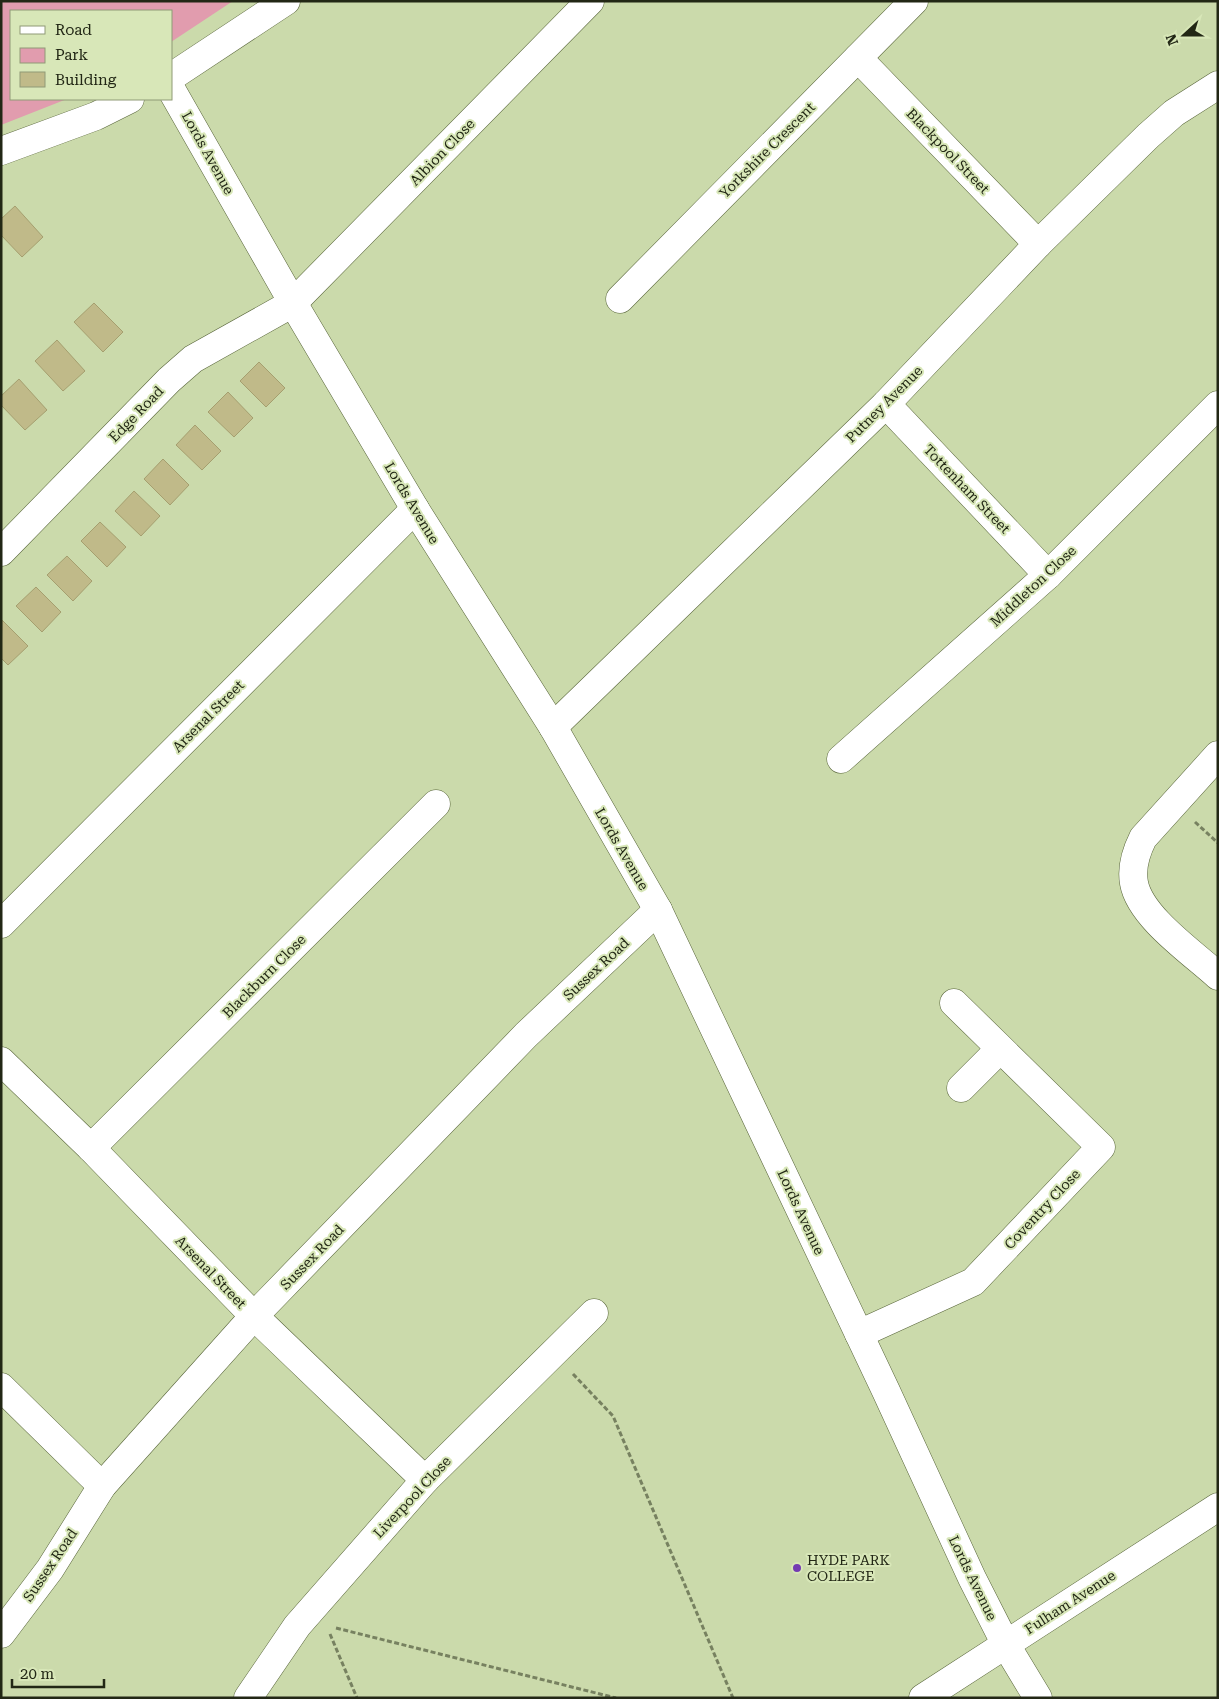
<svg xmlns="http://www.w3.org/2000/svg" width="1219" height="1699" viewBox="0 0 1219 1699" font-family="'Roboto Serif',serif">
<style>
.green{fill:#e19cae}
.building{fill:#c0ba89;stroke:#a59f6f}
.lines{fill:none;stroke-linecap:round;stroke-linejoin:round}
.minor-casing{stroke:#58653a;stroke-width:29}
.path{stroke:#778160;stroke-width:3;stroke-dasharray:5 2.5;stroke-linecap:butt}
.minor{stroke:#fff;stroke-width:28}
.poi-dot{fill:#743bb2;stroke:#d8e7b8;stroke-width:2}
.labels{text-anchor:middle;stroke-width:4;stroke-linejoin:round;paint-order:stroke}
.street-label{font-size:14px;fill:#222715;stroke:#d8e7b8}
.poi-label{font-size:14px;fill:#222715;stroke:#d8e7b8;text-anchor:start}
</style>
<rect width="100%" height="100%" fill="#cbdaab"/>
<path class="green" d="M1,1H233L171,42V11H11V99H67L1,125Z"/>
<g class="building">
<path d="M15,206L43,237L22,257L1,235V219Z"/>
<path d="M94,303L123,332L103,352L74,322Z"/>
<path d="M57,340L85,371L63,391L35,361Z"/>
<path d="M259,362L285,388L266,407L240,381Z"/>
<path d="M19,379L47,410L25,430L1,405V396Z"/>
<path d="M228,392L253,418L234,437L208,412Z"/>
<path d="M195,425L221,451L202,470L176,445Z"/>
<path d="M163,459L189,485L170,505L144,479Z"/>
<path d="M134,491L160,516L141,536L115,511Z"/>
<path d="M100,522L126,547L107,567L81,541Z"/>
<path d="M67,556L92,581L73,601L47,575Z"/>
<path d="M36,587L61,612L42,632L16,606Z"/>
<path d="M2,620L28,646L8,665L1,658Z"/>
</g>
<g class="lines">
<g class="minor-casing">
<g id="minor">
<path d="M858,58L1038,244"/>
<path d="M171,77L286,1"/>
<path d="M171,89L293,303L415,509L553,727L658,910L886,1391L972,1578L1006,1645L1038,1698"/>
<path d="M1,151L96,116L130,99"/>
<path d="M620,299L914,1"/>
<path d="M886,404L1048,575"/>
<path d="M1,552L169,380L193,359L293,303L590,1"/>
<path d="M553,727L886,404L1038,244L1148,136L1174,113L1218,85"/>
<path d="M1218,755L1143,838C1136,852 1131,867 1134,883C1140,917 1193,953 1218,976"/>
<path d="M841,759L1048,575L1218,405"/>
<path d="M1,924L415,509"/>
<path d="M1,1061L91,1148L254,1316L425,1480"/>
<path d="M961,1088L1000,1049"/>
<path d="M91,1148L436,804"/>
<path d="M859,1334L973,1282L1101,1147L954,1003"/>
<path d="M1,1387L102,1486"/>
<path d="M1,1634L50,1569L102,1486L254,1316L526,1035L658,910"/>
<path d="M248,1698L297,1626L425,1480L594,1313"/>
<path d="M923,1698L1218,1507"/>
</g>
</g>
<g class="path">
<path d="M1195,822L1218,843"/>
<path d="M573,1374L613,1416L733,1698"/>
<path d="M336,1628L616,1698"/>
<path d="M330,1634L357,1698"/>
</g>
<use href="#minor" class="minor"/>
</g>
<circle class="poi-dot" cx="797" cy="1568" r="5"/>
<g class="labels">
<g class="street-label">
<text transform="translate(767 150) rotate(-45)" y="5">Yorkshire Crescent</text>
<text transform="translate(948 151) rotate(46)" y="5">Blackpool Street</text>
<text transform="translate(442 152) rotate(-46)" y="5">Albion Close</text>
<text transform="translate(208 153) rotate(61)" y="5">Lords Avenue</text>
<text transform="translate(884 404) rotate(-45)" y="5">Putney Avenue</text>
<text transform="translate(136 414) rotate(-46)" y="5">Edge Road</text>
<text transform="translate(967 489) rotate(46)" y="5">Tottenham Street</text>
<text transform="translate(412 503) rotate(59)" y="5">Lords Avenue</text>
<text transform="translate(1033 586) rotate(-43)" y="5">Middleton Close</text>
<text transform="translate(208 716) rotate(-45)" y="5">Arsenal Street</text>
<text transform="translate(622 849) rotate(60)" y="5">Lords Avenue</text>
<text transform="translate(596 969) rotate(-43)" y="5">Sussex Road</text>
<text transform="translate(264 976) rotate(-45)" y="5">Blackburn Close</text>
<text transform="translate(1042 1209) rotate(-47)" y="5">Coventry Close</text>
<text transform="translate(801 1212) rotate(65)" y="5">Lords Avenue</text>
<text transform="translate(312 1257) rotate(-46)" y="5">Sussex Road</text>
<text transform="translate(211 1272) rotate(46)" y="5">Arsenal Street</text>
<text transform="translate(412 1497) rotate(-47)" y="5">Liverpool Close</text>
<text transform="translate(50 1565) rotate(-56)" y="5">Sussex Road</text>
<text transform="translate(973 1578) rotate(64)" y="5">Lords Avenue</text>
<text transform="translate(1070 1602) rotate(-33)" y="5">Fulham Avenue</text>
</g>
<g class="poi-label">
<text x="807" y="1565">HYDE PARK<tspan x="807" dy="16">COLLEGE</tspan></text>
</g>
</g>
<rect width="1219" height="1699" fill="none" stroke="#222715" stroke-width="5"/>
<rect x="10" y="10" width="162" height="90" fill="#d8e7b8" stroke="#8f9a77"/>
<rect x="20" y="26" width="25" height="8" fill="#ffffff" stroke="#8f9a77"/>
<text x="55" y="35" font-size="15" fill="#222715">Road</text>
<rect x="20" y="48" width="25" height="15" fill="#e19cae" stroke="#8f9a77"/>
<text x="55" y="60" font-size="15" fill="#222715">Park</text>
<rect x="20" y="72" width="25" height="15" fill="#c0ba89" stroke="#8f9a77"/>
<text x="55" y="85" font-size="15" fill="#222715">Building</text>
<g transform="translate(1184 35) rotate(249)" stroke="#d8e7b8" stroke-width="4" paint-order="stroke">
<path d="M0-4L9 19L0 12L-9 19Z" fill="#222715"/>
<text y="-8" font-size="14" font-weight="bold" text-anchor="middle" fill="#222715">N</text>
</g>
<path d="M12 1679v8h92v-8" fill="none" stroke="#222715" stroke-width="2.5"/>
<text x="20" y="1679" font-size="15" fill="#222715" stroke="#d8e7b8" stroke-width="4" paint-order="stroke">20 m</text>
</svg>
